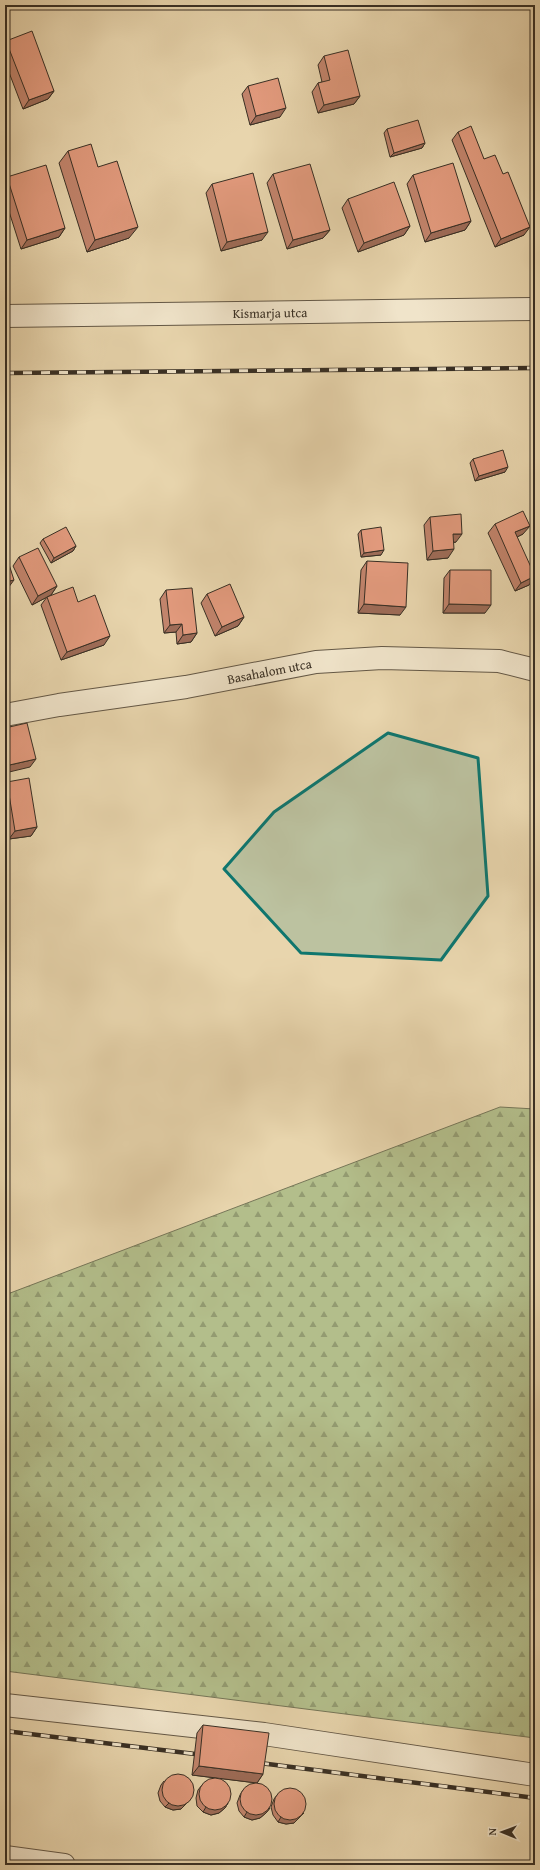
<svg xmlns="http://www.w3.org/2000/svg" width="540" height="1870" viewBox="0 0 540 1870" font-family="'Gentium Book Plus',serif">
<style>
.forest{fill:url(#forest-firs);stroke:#767658}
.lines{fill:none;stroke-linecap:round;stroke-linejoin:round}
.minor-casing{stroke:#645846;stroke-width:24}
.minor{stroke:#f0e4ca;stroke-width:22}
.rail-casing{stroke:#382f24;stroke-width:4.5}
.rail{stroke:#f0e4ca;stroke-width:3;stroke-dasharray:9;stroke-linecap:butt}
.wall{fill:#c2846c;stroke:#382f24}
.shaded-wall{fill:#9e6c58;stroke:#382f24}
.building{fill:#e29a7d;stroke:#382f24}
.marked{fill:#0f766e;fill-opacity:0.2;stroke:#0f766e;stroke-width:3;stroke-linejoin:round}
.labels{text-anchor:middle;stroke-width:4;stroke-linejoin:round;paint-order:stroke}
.street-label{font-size:13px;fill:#382f24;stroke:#f0e4ca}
</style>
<defs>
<pattern id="forest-firs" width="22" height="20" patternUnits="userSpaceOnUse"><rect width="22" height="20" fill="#b3be8b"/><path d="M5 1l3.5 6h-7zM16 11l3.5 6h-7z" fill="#939b71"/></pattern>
</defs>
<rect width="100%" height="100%" fill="#e8d5ad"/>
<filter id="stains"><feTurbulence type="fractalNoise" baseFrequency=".005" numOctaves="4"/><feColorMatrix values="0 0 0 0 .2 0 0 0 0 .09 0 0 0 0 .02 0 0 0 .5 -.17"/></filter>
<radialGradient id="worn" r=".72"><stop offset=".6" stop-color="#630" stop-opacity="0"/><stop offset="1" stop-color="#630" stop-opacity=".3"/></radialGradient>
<path class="forest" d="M500,1107L535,1109V1738L5,1671V1295Z"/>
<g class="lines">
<g class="minor-casing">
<g id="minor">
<path id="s1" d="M5,316L535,309"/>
<path id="s2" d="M5,715L59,705L186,687L316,662L382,658L499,661L535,670"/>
<path d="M5,1705L264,1734L535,1775"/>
<path d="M5,1857L64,1865"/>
</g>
</g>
<use href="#minor" class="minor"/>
<g class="rail-casing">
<g id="rail">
<path d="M5,373L535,368"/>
<path d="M5,1731L195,1754"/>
<path d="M260,1763L535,1798"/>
</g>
</g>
<use href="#rail" class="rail"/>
</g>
<g class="wall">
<path d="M6,41L54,91L48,99L23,109L5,62V43Z"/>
<path d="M324,56L360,96L354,104L318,113L312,92L318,83L322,82L318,65Z"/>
<path d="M248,86L280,117L250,125L242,94Z"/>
<path d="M387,129L425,143L422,148L390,157L384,133Z"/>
<path d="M458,132L484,159L524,235L495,247L452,140Z"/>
<path d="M68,151L98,167L129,238L87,252L59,163Z"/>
<path d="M273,174L330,230L323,238L287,249L267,183Z"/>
<path d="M413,175L471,221L465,230L425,242L407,184Z"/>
<path d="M7,177L65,228L59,237L21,249L5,199V180Z"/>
<path d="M212,184L262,240L221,251L206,193Z"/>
<path d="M348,199L410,226L404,235L358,252L342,208Z"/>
<path d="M473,459L505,472L475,481L470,463Z"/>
<path d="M430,517L456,542L453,543L448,558L427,560L424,525Z"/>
<path d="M495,524L523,534L517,537L529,585L515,591L488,533Z"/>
<path d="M361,530L381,555L361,557L358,534Z"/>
<path d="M43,539L76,546L73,551L51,563L40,543Z"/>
<path d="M19,557L57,586L51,595L78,602L104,645L61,660L41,605L47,597L32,605L13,566Z"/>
<path d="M367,561L400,615L358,613L361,570Z"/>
<path d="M450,570L485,613H443L444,578Z"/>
<path d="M535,577V620L531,619L533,580Z"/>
<path d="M166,590L197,633L191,642L177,644L176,632L164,633L160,599Z"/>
<path d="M207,594L244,617L238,626L215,636L201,603Z"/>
<path d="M7,782L37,827L31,836L9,839L5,815V785Z"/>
<path d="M203,1725L263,1774L257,1783L192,1775L197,1733Z"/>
<path d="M164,1781L191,1799L181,1809L173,1810L165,1807L160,1801L158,1793L161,1785Z"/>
<path d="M202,1785L228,1803L225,1808L219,1813L211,1815L203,1812L197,1806L196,1798L198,1790Z"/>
<path d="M243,1790L270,1808L266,1813L260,1818L252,1820L244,1817L239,1811L237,1803L240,1795Z"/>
<path d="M277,1795L304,1813L294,1823L286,1824L278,1822L273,1815L271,1807L274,1799Z"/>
</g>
<g class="shaded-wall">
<path d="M54,91L48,99L23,109L29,100Z"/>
<path d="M360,96L354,104L318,113L324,105Z"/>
<path d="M286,108L280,117L250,125L256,116Z"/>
<path d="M425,143L422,148L390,157L394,153Z"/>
<path d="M471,221L465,230L425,242L431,233Z"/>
<path d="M410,226L404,235L358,252L364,243Z"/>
<path d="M138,227L129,238L87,252L95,240Z"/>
<path d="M530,227L524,235L495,247L501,239Z"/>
<path d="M65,228L59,237L21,249L27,240Z"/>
<path d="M330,230L323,238L287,249L293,240Z"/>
<path d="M268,232L262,240L221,251L227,242Z"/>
<path d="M508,467L505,472L475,481L479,476Z"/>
<path d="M530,526L523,534L509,541L515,532Z"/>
<path d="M453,534H462L456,542L447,543Z"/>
<path d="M76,546L73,551L51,563L54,558Z"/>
<path d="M454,549L448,558L427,560L433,551Z"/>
<path d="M384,550L381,555L361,557L364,553Z"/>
<path d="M535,576L529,585L515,591L521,583Z"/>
<path d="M14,580L8,588L5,589V582Z"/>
<path d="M57,586L51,595L32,605L38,596Z"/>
<path d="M364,604L406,607L400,615L358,613Z"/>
<path d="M449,604L491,605L485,613H443Z"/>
<path d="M535,614V620L531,619Z"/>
<path d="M244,617L238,626L215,636L222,627Z"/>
<path d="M182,624L176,632L164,633L170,625Z"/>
<path d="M197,633L191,642L177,644L183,635Z"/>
<path d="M110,636L104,645L61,660L67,652Z"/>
<path d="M36,759L30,767L5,773V766Z"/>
<path d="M37,827L31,836L9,839L15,831Z"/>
<path d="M199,1766L263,1774L257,1783L192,1775Z"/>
<path d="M191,1799L181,1809L173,1810L165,1807L169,1803Z"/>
<path d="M228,1803L225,1808L219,1813L211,1815L203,1812L206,1807Z"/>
<path d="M270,1808L266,1813L260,1818L252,1820L244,1817L247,1812Z"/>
<path d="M304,1813L294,1823L286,1824L278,1822L281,1817Z"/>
</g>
<g class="building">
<path d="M32,31L54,91L29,100L6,41Z"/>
<path d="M348,50L360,96L324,105L318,83L330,80L324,56Z"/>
<path d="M278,78L286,108L256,116L248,86Z"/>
<path d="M418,120L425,143L394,153L387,129Z"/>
<path d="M471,126L484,159L495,155L503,174L508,172L530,227L501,239L458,132Z"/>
<path d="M91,144L98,167L117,161L138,227L95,240L68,151Z"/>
<path d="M453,163L471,221L431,233L413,175Z"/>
<path d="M310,164L330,230L293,240L273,174Z"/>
<path d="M46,165L65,228L27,240L7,177Z"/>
<path d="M253,173L268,232L227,242L212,184Z"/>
<path d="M394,182L410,226L364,243L348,199Z"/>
<path d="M503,450L508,467L479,476L473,459Z"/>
<path d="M523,511L530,526L515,532L535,576L521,583L495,524Z"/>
<path d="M461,514L462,534H453L454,549L433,551L430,517Z"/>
<path d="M66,527L76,546L54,558L43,539Z"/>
<path d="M381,527L384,550L364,553L361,530Z"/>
<path d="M38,548L57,586L38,596L19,557Z"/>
<path d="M5,555H6L14,580L5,582Z"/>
<path d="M367,561L408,563L406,607L364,604Z"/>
<path d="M450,570H491V605L449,604Z"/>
<path d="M230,584L244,617L222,627L207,594Z"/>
<path d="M73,587L78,602L95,595L110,636L67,652L47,597Z"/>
<path d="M192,588L197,633L183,635L182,624L170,625L166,590Z"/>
<path d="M27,723L36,759L5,766V728Z"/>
<path d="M29,778L37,827L15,831L7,782Z"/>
<path d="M203,1725L269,1733L263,1774L199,1766Z"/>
<circle cx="178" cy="1790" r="16"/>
<circle cx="215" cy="1794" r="16"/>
<circle cx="256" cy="1799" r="16"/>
<circle cx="290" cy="1804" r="16"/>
</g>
<path class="marked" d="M388,733L478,758L488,896L441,960L301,953L224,869L274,812Z"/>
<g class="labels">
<g class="street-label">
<text dy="5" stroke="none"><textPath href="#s1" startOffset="265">Kismarja utca</textPath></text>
<text dy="5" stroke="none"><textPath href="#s2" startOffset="268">Basahalom utca</textPath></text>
</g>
</g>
<rect width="540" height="1870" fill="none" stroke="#e8d5ad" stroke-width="20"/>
<rect x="6" y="6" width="528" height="1858" fill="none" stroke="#382f24" stroke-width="2"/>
<rect x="10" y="10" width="520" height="1850" fill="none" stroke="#382f24"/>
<g transform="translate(502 1832) rotate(271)" stroke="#f0e4ca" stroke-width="3" paint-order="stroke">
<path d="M0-3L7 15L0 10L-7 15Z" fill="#382f24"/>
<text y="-6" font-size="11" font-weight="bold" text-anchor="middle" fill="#382f24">N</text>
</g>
<rect width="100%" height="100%" filter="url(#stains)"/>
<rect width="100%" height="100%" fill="url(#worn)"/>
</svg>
